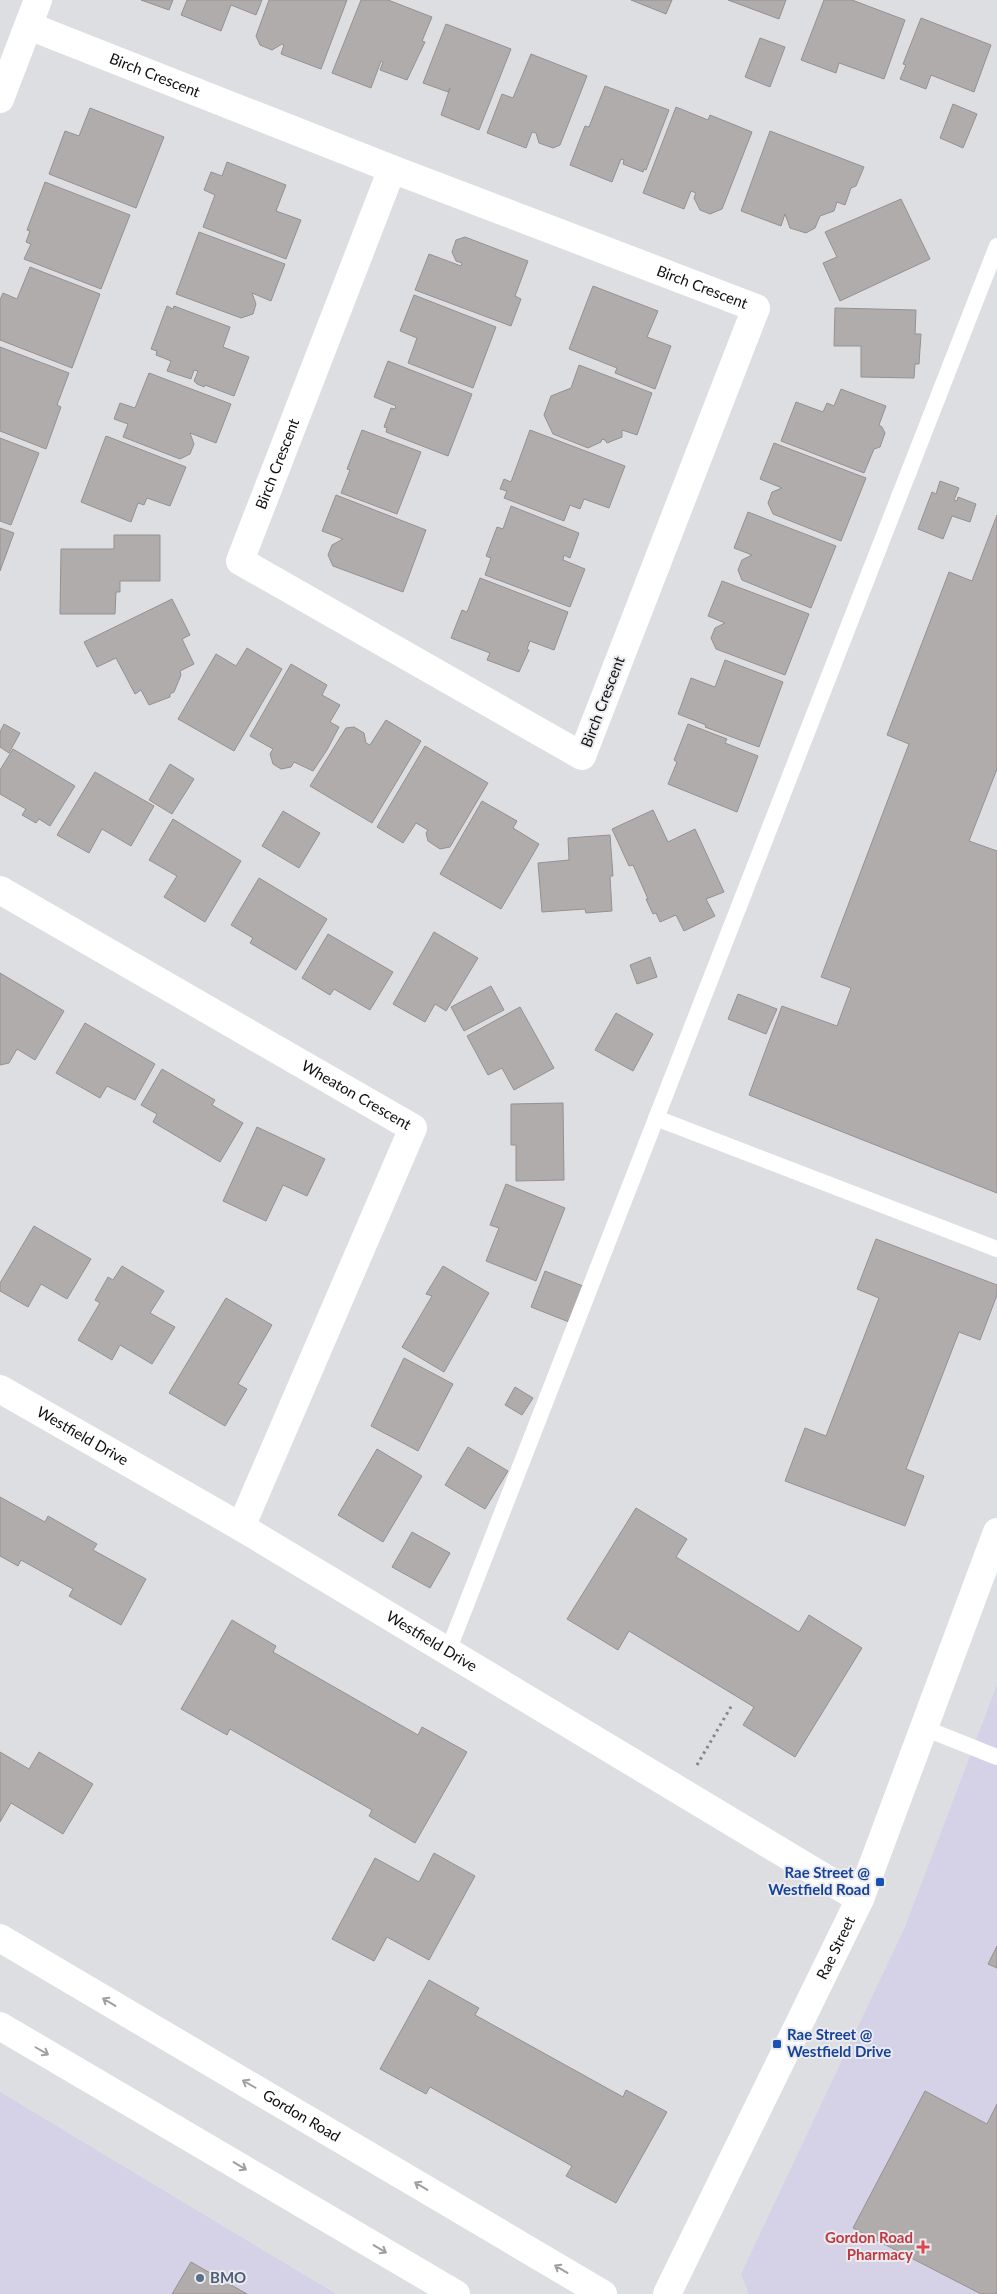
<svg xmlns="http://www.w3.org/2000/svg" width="997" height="2294" viewBox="0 0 997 2294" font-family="Lato,sans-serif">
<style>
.commercial{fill:#d5d1e7}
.building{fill:#b1acac;stroke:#969191}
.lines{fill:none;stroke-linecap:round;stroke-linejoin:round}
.path{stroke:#848587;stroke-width:3;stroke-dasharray:2.5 4;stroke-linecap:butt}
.service{stroke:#fff;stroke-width:16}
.minor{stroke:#fff;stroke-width:28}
.tertiary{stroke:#fff;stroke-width:28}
.secondary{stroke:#fff;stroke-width:28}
.oneway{stroke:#9f9f9f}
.transit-dot{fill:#1a4fb4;stroke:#ebebef;stroke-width:2}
.health-dot{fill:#e0444e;stroke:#ebebef;stroke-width:2}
.service-dot{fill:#5c6f8a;stroke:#ebebef;stroke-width:2}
.labels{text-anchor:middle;stroke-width:4;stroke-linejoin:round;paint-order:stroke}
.street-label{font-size:15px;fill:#0f0f10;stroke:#ebebef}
.transit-label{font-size:15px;font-weight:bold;fill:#164399;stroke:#ebebef;text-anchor:end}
.health-label{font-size:15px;font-weight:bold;fill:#be3a42;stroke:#ebebef;text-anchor:end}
.service-label{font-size:15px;font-weight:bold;fill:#4e5e75;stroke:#ebebef;text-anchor:start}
</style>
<rect width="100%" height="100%" fill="#dddee2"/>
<g class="commercial">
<path d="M997,1685V2294H749L741,2274L905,1927Z"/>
<path d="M0,2092L336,2294H0Z"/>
</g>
<g class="building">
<path d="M141,0H173L169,10Z"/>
<path d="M187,0H262L256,15L231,5L221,31L181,15Z"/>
<path d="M269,0H347L321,69L281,54L284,45L282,44L272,50L260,45L256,36Z"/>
<path d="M361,0H388L432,17L422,41L425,42L407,80L380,70L383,62L381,61L371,88L332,73Z"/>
<path d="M631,0H672L666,14Z"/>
<path d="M728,0H786L779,19Z"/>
<path d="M824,0H852L905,20L884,79L839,63L836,73L801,60Z"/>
<path d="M921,18L991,45L974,92L931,75L926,89L900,79L906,65L903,64Z"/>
<path d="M446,24L511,49L479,130L441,115L450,88L448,92L423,83Z"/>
<path d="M760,38L785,47L770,87L745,77Z"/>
<path d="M531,54L587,76L560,145L553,148L539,143L536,133L532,132L526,148L487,133L502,94L513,98Z"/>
<path d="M605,86L669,110L646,170L644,169L643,172L623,164L624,160L621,159L612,182L570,165L585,126L589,127Z"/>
<path d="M953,104L977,114L963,148L940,138Z"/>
<path d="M676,107L708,120L710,115L752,132L722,209L710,214L700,210L694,198L696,193L691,191L684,209L643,193Z"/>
<path d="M90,108L164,137L136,208L49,174L65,131L79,136Z"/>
<path d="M770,131L864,167L856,186L851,188L845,205L837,202L834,211L820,216L815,228L806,233L790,228L785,214L781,226L741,211Z"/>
<path d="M227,162L286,185L276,211L301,220L286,259L203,227L215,195L204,190L211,172L222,176Z"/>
<path d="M45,182L130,215L101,289L24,259L31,244L26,242L30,231L27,230Z"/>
<path d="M901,199L930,259L840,301L823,263L837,257L825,232Z"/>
<path d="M199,232L285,264L271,301L252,293L256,304L253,314L241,318L176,294Z"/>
<path d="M465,237L528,261L515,296L521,299L511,326L415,290L429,254L461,266L462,263L456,261L452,252L456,240Z"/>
<path d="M30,267L100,294L72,368L0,340V300L3,293L17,299Z"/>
<path d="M593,286L658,311L647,337L671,346L655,389L615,373L617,368L569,349Z"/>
<path d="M414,295L496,327L473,388L408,363L417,338L400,331Z"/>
<path d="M167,306L173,309L174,306L230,327L223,347L249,357L234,396L205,385L204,387L197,384L194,381L198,371L194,370L191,379L167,371L171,361L156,355L157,351L151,349Z"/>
<path d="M835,308L916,310L915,334H921L919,364H915L914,378L861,377V346H834Z"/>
<path d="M0,347L69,373L57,405L61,407L46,449L0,431Z"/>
<path d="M388,361L472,394L448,456L386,432L387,428L384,427L391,408L395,409L396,406L374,397Z"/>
<path d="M579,365L652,393L637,435L622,430V437L607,443L605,440L602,439L601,442L588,448L553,434L544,415L551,396L571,388Z"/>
<path d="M149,373L231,404L216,443L190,433L194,444L190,454L180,459L123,437L128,424L114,419L120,403L135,408Z"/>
<path d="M841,389L886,406L879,425L882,427L885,433L880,447L874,449L864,473L781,441L796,402L823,412L827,403L834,406Z"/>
<path d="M362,430L421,452L397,514L341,493L350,470L347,469Z"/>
<path d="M530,430L625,466L609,508L584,499L580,509L570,505L564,521L504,498L507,491L500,489L504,479L511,482Z"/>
<path d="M106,436L186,467L170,506L147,498L144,505L138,503L131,522L81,502Z"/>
<path d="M0,438L39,453L11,525L0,521Z"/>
<path d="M774,443L866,478L841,541L773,514L768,503L772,492L782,488L760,479Z"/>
<path d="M940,481L959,488L954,500L957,501L958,497L976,504L970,522L952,516L943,539L918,529L932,492L936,494Z"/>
<path d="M336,495L426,530L403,592L333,566L328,555L332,545L343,539L322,531Z"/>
<path d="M511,506L579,533L570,558L564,555L563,560L585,569L570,607L485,575L491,558L486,556L497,527L503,529Z"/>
<path d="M748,512L836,546L811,608L742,580L738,570L742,560L752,555L734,548Z"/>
<path d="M997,515V769L969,841L997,851V1193L749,1095L782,1006L837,1026L851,988L821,977L909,744L887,735L949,572L972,581Z"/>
<path d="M0,528L14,533L0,571Z"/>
<path d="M114,535H160V581H120V592H116L115,614H60L61,549H114Z"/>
<path d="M480,578L568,612L554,650L530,641L527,649L529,650L519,672L487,660L490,653L451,638L462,610L467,612Z"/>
<path d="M722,581L809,614L785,675L716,649L711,638L715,628L725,623L708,616Z"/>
<path d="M172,599L190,635L182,639L194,664L180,671L181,675L174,692L170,694V697L149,705L141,690L135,694L116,658L97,667L84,642Z"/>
<path d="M247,648L282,669L234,751L178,719L216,654L236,666Z"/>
<path d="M725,660L783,682L759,747L705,727L706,725L678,714L691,678L715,687Z"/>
<path d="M291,664L327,685L322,695L340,705L330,722L339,727L327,750L313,771L294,762L291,767L281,769L273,764L270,754L273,749L250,736Z"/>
<path d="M386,720L421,741L372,823L310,786L346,728L354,727L364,733L366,743L370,745Z"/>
<path d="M4,724L20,733L9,753L0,747V732Z"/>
<path d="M688,724L727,739L725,743L758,756L737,812L668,784L677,762L674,760Z"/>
<path d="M425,746L488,783L450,847L440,849L428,841L426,833L428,830L416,823L403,843L377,827Z"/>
<path d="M13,749L75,786L50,826L39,819L36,823L22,815L26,809L0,794V770Z"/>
<path d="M170,764L194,779L172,814L149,800Z"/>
<path d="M95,772L154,806L131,846L102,829L89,853L57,835Z"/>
<path d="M482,801L517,821L513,828L539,844L501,909L440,874Z"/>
<path d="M653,810L668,842L695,829L724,892L706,899L715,916L684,931L676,915L660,922L656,913L653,914L646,899H648L633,865L629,866L612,829Z"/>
<path d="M283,811L320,833L299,868L262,846Z"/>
<path d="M173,819L241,861L205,922L164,897L177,876L149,860Z"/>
<path d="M610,835L613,876H610L612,911L586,913L585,909L542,912L538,863L569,860L568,838Z"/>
<path d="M259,878L327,919L296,970L250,943L253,938L231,925Z"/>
<path d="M434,932L478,958L446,1011L435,1004L425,1022L393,1004Z"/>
<path d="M328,934L393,972L370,1010L334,989L330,995L302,978Z"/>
<path d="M650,957L657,977L637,984L630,965Z"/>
<path d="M0,973L64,1011L35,1060L17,1049L9,1063L0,1065Z"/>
<path d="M491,986L504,1010L464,1031L451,1007Z"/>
<path d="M738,994L777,1009L766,1034L728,1019Z"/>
<path d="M520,1007L554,1068L514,1090L502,1068L488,1075L467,1036Z"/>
<path d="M616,1013L653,1034L633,1071L595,1050Z"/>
<path d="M85,1023L155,1064L135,1100L107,1086L100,1098L56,1073Z"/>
<path d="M162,1069L215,1100L212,1105L243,1123L220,1162L153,1122L157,1114L141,1105Z"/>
<path d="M563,1103L564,1180L516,1181V1145H511V1104Z"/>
<path d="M257,1127L325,1159L307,1196L283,1185L266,1221L223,1201Z"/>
<path d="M506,1184L565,1208L536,1281L486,1261L499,1228L490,1225Z"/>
<path d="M34,1226L91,1259L67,1299L41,1284L28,1307L0,1291V1283Z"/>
<path d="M876,1239L997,1285V1295L980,1340L959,1332L906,1469L924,1476L905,1526L785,1481L805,1428L826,1436L879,1298L857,1289Z"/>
<path d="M122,1266L164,1291L150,1313L175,1327L152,1364L120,1345L112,1360L78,1340L100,1303L95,1300L108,1277L113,1280Z"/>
<path d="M443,1266L489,1293L444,1372L402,1347L432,1296L426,1294Z"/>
<path d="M545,1271L583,1286L569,1322L531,1307Z"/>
<path d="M226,1298L272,1325L238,1384L247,1389L225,1426L169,1393Z"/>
<path d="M404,1358L453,1384L418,1451L371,1426Z"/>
<path d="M515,1387L533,1398L522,1415L505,1405Z"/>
<path d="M468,1447L508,1471L485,1509L445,1485Z"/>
<path d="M377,1449L422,1476L383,1542L338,1515Z"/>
<path d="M0,1497L45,1522L48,1516L97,1544L93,1550L146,1579L121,1625L69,1596L73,1589L21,1560L18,1566L0,1556Z"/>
<path d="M636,1508L687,1539L676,1557L799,1632L809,1615L862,1648L795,1757L743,1725L754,1707L629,1631L618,1650L567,1619Z"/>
<path d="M412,1532L450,1553L430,1588L392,1567Z"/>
<path d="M232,1620L276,1646L273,1652L418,1735L422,1727L467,1752L415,1843L369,1816L372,1810L230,1729L227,1735L181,1709Z"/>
<path d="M0,1752L29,1769L39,1752L93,1784L63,1834L11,1803L0,1822Z"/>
<path d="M434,1853L475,1876L429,1960L387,1937L374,1961L332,1939L375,1858L419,1882Z"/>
<path d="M997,1946V1968L988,1964Z"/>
<path d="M429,1980L479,2008L475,2015L623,2097L626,2090L667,2112L616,2203L566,2176L572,2166L430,2087L426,2094L380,2069Z"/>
<path d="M925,2091L987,2124L997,2104V2294H981L853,2228Z"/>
<path d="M191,2262L247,2294H172Z"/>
</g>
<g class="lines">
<path class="path" d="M697,1765L732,1705"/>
<g class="service">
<path d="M656,1118L997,1249"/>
<path d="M448,1651L997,246"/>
<path d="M924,1728L997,1757"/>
</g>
<g class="minor">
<path id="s1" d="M29,26L392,169L756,308L582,756L240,561L392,169"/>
<path d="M0,99L38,0"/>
<path id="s2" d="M0,890L413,1128L241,1527"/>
<path id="s3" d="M0,1389L241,1527L860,1899"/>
</g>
<path class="tertiary" id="s4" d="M667,2294L860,1899L997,1532"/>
<g class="secondary">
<path id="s5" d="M0,1938L603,2294"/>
<path d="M0,2026L456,2294"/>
</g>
</g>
<defs><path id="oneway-shaft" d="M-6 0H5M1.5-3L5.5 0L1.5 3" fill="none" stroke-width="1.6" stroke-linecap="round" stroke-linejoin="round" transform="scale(1.25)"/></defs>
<g class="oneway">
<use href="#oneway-shaft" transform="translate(109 2002) rotate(-149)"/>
<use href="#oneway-shaft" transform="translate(42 2051) rotate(30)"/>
<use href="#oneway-shaft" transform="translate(249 2084) rotate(-150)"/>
<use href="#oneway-shaft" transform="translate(240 2166) rotate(31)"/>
<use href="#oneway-shaft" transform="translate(421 2186) rotate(-149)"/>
<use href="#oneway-shaft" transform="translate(380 2249) rotate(31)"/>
<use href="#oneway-shaft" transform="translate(561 2269) rotate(-149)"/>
</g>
<g class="transit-dot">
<rect x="875" y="1877" width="10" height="10" rx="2.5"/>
<rect x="772" y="2039" width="10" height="10" rx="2.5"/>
</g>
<path class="health-dot" d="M920.5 2239.5h5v5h5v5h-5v5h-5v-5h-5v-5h5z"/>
<circle class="service-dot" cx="200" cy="2278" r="5"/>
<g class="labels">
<g class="street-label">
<text dy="5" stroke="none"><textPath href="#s1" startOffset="135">Birch Crescent</textPath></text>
<text dy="5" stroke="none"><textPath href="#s1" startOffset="722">Birch Crescent</textPath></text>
<text dy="5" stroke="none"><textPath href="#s1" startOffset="1758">Birch Crescent</textPath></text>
<text transform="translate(603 702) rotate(-69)" y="5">Birch Crescent</text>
<text dy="5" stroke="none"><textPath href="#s2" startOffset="411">Wheaton Crescent</textPath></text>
<text dy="5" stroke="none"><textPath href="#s3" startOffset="95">Westfield Drive</textPath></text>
<text dy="5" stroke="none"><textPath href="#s3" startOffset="500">Westfield Drive</textPath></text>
<text dy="5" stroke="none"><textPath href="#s4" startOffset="385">Rae Street</textPath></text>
<text dy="5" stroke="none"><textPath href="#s5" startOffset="350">Gordon Road</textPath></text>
</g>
<g class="transit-label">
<text x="870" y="1878">Rae Street @<tspan x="870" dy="17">Westfield Road</tspan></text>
<text x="787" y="2040" text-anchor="start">Rae Street @<tspan x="787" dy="17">Westfield Drive</tspan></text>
</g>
<g class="health-label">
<text x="913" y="2243">Gordon Road<tspan x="913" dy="17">Pharmacy</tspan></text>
</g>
<g class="service-label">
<text x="210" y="2283">BMO</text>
</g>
</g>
</svg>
